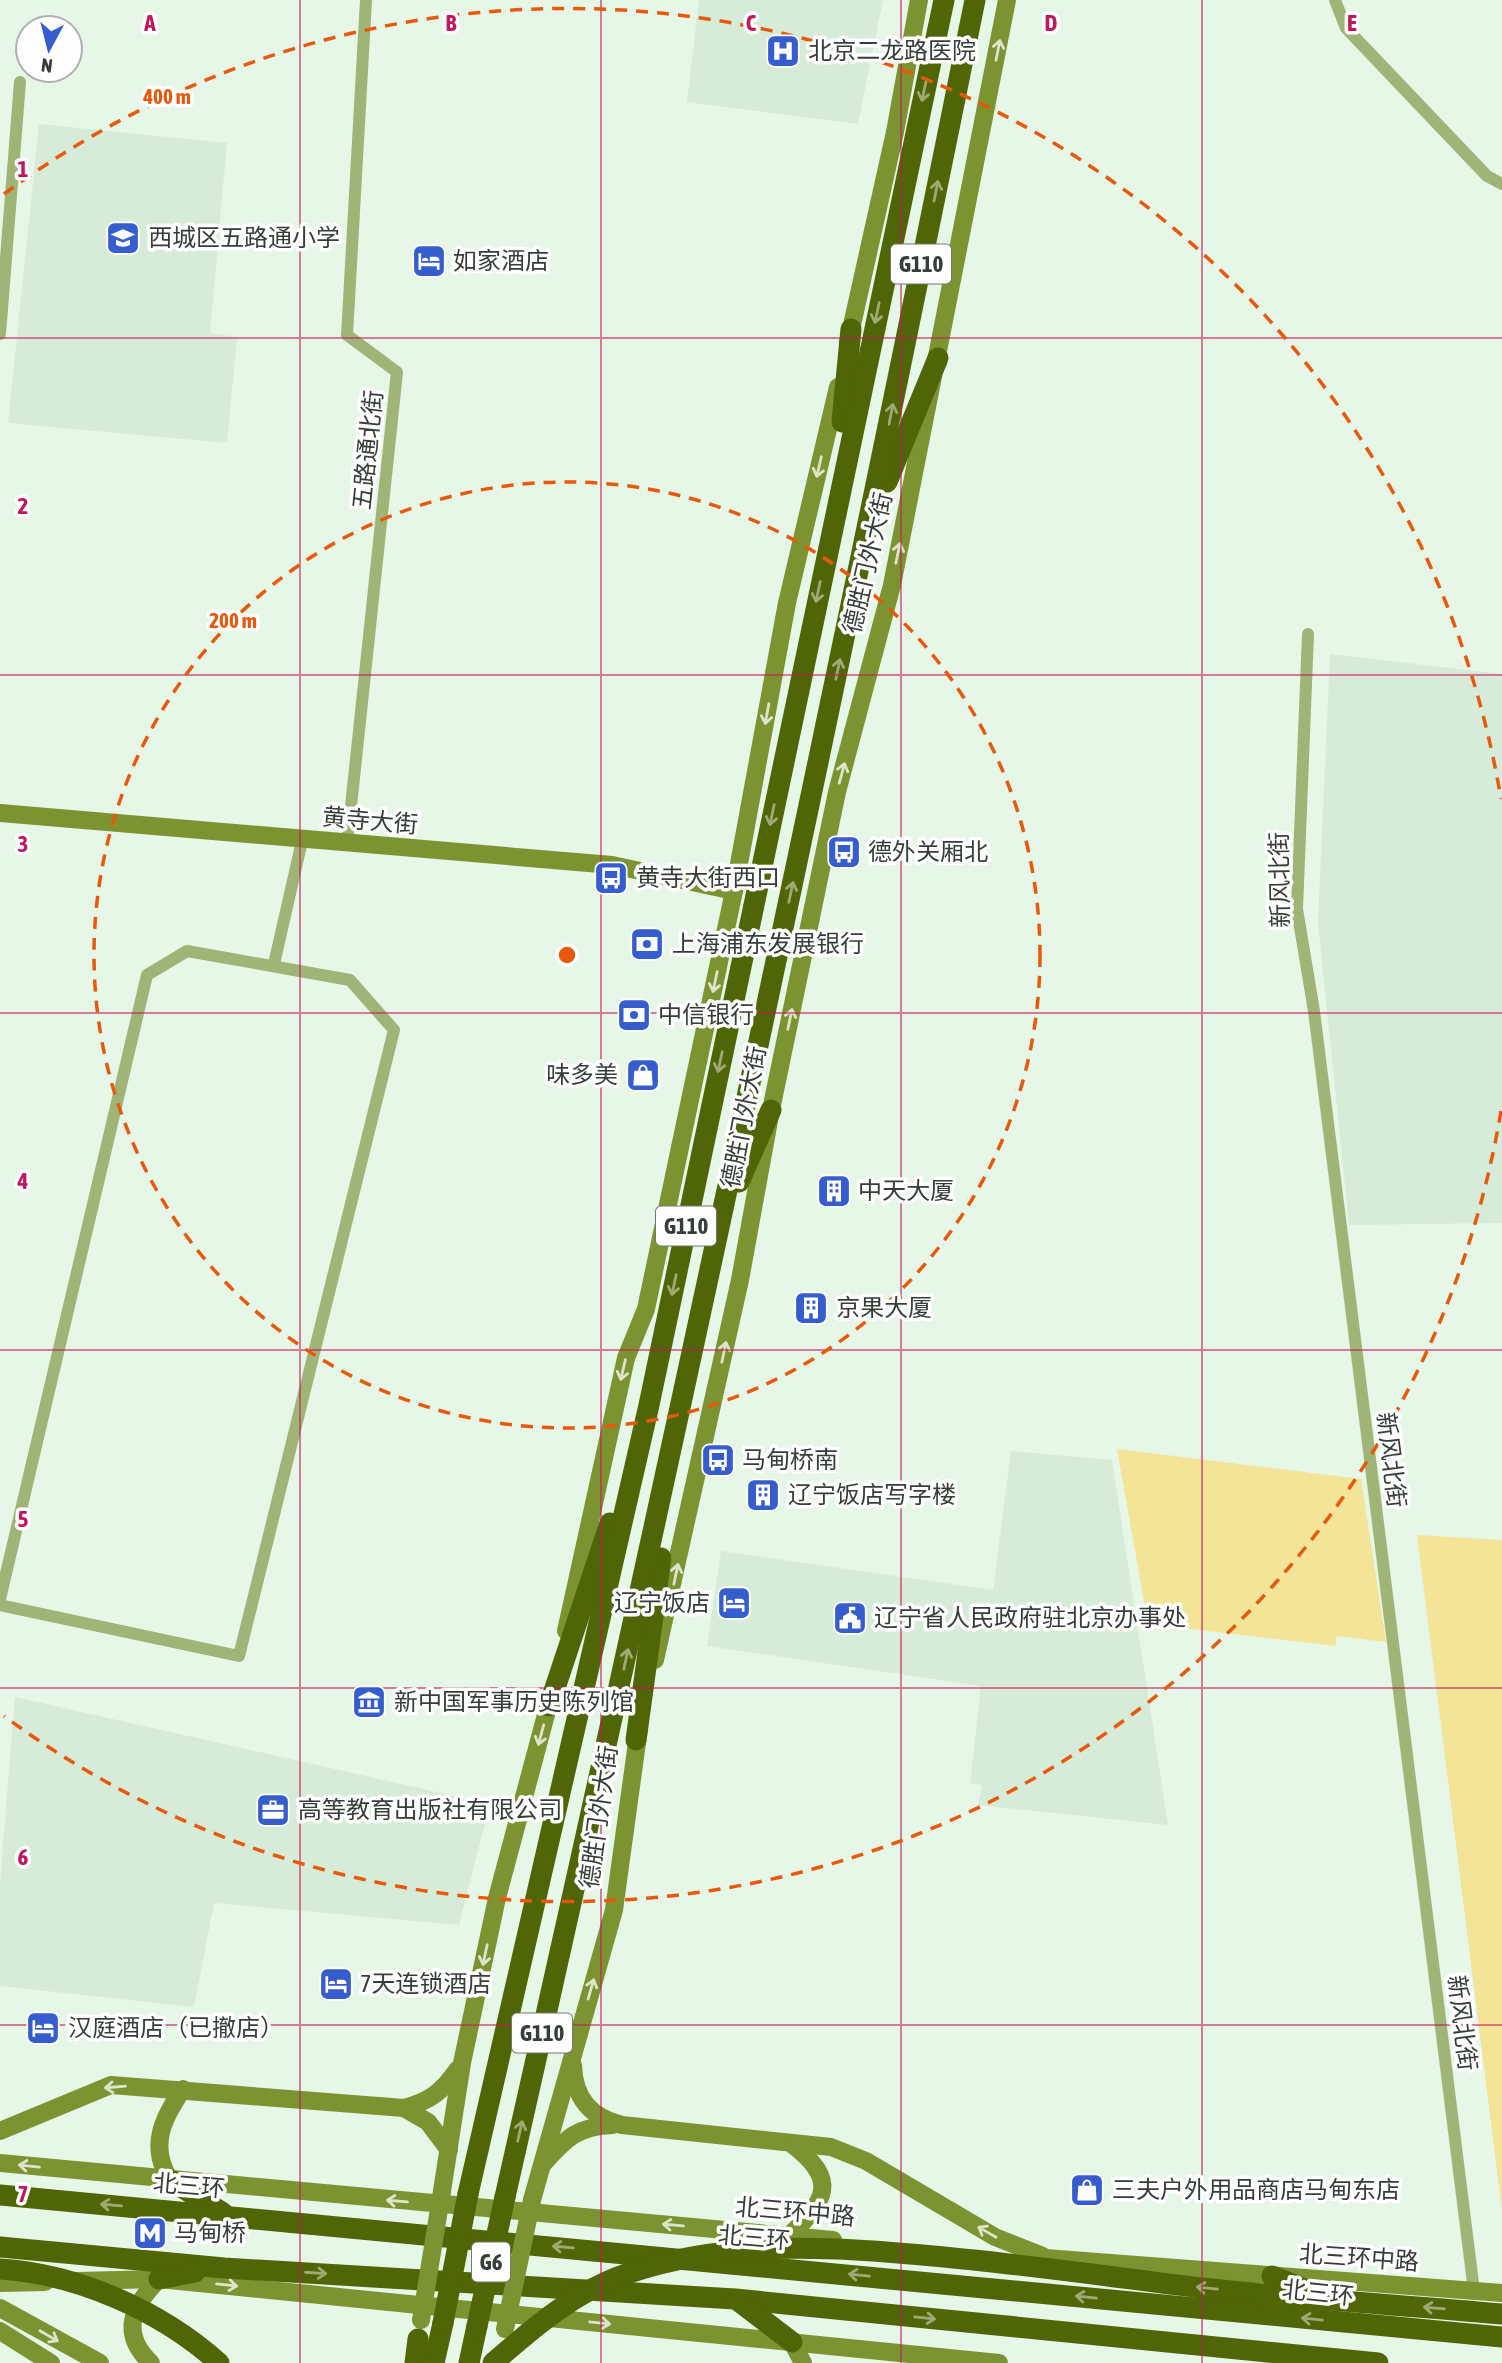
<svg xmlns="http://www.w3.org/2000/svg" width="1502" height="2363" viewBox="0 0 1502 2363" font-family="'Asap Condensed','Noto Sans SC',sans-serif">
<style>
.built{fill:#d7ecd8}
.green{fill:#f3e498}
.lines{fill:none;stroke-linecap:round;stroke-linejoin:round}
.street{stroke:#a1b477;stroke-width:12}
.secondary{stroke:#7b9431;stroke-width:18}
.highway{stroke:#506505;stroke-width:21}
.secondary-bridge{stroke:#7b9431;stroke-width:18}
.highway-bridge{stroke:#506505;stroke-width:21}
.oneway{stroke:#dde4cb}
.oneway2{stroke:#9eaa75}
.grid{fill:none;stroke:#c2185b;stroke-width:2;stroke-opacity:0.55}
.ring{fill:none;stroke:#e8590c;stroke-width:3.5;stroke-dasharray:12 9}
.labels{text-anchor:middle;stroke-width:7;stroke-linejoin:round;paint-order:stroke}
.shield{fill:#fefefe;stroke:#737873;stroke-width:2}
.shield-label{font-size:23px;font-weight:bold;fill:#373e38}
.poi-label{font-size:24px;fill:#373e38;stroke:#fefefe;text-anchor:start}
.street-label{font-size:24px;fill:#373e38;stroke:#fefefe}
.grid-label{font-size:23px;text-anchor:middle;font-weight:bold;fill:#c2185b;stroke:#fefefe;stroke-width:7;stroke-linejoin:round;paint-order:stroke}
.centre{fill:#e8590c;stroke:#fefefe;stroke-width:3.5}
.ring-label{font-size:21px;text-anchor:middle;font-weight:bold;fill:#e8590c;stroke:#fefefe;stroke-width:7;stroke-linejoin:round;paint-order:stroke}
</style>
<rect width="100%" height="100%" fill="#e6f6e7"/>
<g class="built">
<path d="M699,0H883L858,124L687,102Z"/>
<path d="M39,124L227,143L210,333L237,337L227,443L8,423Z"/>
<path d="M1330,654L1502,674V1223L1349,1225L1318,923Z"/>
<path d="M1011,1451L1112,1460L1168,1825L978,1805L982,1785L970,1783L981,1686L707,1646L721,1551L993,1590Z"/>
<path d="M15,1697L490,1804L459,1925L214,1903L194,2007L0,1986V1882Z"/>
</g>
<g class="green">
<path d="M1117,1449L1361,1479L1386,1642L1336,1636V1646L1148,1624Z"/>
<path d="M1417,1535L1502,1540V2210Z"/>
</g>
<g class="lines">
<g class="street">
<path d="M1335,0L1346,28L1487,176L1502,184"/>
<path d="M0,334L20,82"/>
<path d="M1308,634L1297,909L1314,1011L1474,2291"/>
<path d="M347,844L397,372L347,335L366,0"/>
<path d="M274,964L302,841"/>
<path d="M0,1599L147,975L187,951L350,980L394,1030L239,1656L0,1605"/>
</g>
<g class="secondary">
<path d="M848,343L895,132L919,0"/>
<path d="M0,813L612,865L734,891"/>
<path d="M566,1631L626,1358L646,1309L734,891L787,603L838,387"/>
<path d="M655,1660L740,1280L771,1110L837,792L892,585L1007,0"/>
<path d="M573,2065C574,2099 591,2117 622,2125L831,2147L866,2161L995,2237L1043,2256"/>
<path d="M404,2108C430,2101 442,2092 458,2069"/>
<path d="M0,2131L111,2085L404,2108L428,2122L449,2150"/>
<path d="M0,2163L833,2240"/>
<path d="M543,2164C566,2138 578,2126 613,2125"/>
<path d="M170,2180C149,2147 162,2119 183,2089"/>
<path d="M442,2191L462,2063L497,1898L551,1696"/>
<path d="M532,2200L614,1910L639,1728"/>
<path d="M789,2236C826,2200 839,2181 793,2145"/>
<path d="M1032,2257L1502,2293"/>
<path d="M77,2281L159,2279L999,2363"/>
<path d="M0,2283L45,2282"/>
<path d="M0,2308L100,2363"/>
<path d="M0,2331L51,2363"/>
<path d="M792,2342L803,2363"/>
<path d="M151,2363C119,2333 133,2305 159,2279"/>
</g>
<g class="highway">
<path d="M842,422L851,329"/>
<path d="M887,482L938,358"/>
<path d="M739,1182L771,1110"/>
<path d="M549,1706L610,1523"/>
<path d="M636,1740L661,1558"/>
<path d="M170,2180L223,2213"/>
<path d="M468,2194L649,1405L944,0"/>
<path d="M0,2195L1502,2337"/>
<path d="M505,2197C670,1467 827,734 975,0"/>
<path d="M0,2247L224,2268L735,2299L1378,2363"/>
<path d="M1272,2276L1325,2297"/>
<path d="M159,2279L195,2272"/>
<path d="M737,2300L792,2342"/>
<path d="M415,2363L418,2339"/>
<path d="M434,2363L443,2323"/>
<path d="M469,2363L477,2326"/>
</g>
<g class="secondary-bridge">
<path d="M421,2320L442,2191"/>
<path d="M505,2329L532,2200"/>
</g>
<g class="highway-bridge">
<path d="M0,2269C78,2274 161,2311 219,2363"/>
<path d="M443,2323L468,2194"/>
<path d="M477,2326L505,2197"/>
<path d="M493,2363C534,2327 577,2290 629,2273C727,2240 832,2246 933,2256C1023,2264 1112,2277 1201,2288C1301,2299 1402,2305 1502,2314"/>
</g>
</g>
<defs><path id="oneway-shaft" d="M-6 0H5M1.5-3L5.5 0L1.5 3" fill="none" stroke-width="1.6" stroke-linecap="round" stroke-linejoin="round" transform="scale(1.75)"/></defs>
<g class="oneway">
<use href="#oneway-shaft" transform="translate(998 50) rotate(-79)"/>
<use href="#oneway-shaft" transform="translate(819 467) rotate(103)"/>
<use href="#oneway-shaft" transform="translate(898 553) rotate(-78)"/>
<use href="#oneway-shaft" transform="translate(767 714) rotate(100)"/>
<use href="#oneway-shaft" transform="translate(842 773) rotate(-75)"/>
<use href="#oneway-shaft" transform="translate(715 982) rotate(102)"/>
<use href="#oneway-shaft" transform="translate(790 1019) rotate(-78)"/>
<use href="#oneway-shaft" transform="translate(724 1352) rotate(-78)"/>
<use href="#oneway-shaft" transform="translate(623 1370) rotate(103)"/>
<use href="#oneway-shaft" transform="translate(676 1574) rotate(-78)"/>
<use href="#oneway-shaft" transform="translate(541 1735) rotate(105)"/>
<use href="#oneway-shaft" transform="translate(485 1955) rotate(102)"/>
<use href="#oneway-shaft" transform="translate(591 1989) rotate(-74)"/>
<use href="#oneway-shaft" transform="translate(115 2087) rotate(175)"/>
<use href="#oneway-shaft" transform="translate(29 2166) rotate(-174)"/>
<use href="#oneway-shaft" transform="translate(397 2201) rotate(-175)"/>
<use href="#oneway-shaft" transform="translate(673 2225) rotate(-175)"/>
<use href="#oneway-shaft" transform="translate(987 2232) rotate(-150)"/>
<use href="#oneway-shaft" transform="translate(227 2285) rotate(6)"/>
<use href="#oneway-shaft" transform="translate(600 2323) rotate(6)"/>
<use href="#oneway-shaft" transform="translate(49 2336) rotate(30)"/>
</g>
<g class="oneway2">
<use href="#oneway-shaft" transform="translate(924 91) rotate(102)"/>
<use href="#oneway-shaft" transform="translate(936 191) rotate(-79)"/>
<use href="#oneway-shaft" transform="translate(877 313) rotate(102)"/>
<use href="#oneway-shaft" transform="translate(891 414) rotate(-79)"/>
<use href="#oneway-shaft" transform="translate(818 592) rotate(102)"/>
<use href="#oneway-shaft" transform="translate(838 669) rotate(-78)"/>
<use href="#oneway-shaft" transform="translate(772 815) rotate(102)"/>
<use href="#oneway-shaft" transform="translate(791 892) rotate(-78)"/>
<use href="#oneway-shaft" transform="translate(720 1062) rotate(102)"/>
<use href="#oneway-shaft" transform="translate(674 1285) rotate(102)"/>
<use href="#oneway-shaft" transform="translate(626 1659) rotate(-78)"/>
<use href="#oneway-shaft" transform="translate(520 2131) rotate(-77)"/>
<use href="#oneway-shaft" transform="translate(111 2205) rotate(-175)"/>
<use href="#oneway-shaft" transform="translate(563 2247) rotate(-175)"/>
<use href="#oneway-shaft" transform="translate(316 2273) rotate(4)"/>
<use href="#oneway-shaft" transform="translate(859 2275) rotate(-174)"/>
<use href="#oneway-shaft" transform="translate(1207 2288) rotate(-174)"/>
<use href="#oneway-shaft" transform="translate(1086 2297) rotate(-174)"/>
<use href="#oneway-shaft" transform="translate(1434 2308) rotate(-175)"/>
<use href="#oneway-shaft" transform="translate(925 2318) rotate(6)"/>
<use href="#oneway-shaft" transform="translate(1312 2319) rotate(-174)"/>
</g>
<path class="grid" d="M300,0V2363M601,0V2363M901,0V2363M1202,0V2363M0,338H1502M0,675H1502M0,1013H1502M0,1350H1502M0,1688H1502M0,2025H1502"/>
<g class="ring">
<circle cx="567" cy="955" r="473"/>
<path d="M1501 1111A947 947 0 0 1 4 1716M4 194A947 947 0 0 1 1501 799"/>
</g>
<defs>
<g id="hospital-square" transform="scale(1.75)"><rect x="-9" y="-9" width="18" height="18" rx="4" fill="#355dcd" stroke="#fefefe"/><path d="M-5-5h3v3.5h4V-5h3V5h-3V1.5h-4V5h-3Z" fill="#fff"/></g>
<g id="school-square" transform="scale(1.75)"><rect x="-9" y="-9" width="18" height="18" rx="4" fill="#355dcd" stroke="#fefefe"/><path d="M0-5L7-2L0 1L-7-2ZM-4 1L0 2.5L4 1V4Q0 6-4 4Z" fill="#fff"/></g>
<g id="hotel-square" transform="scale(1.75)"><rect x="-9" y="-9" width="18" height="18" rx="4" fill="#355dcd" stroke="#fefefe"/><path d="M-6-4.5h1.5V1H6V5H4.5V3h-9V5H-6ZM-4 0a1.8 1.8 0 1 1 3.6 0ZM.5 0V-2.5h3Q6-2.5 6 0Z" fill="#fff"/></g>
<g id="bus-square" transform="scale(1.75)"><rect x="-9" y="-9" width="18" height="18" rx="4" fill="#355dcd" stroke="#fefefe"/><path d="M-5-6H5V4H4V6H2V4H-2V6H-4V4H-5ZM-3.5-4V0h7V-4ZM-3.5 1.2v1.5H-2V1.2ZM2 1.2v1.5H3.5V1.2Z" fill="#fff"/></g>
<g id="bank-square" transform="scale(1.75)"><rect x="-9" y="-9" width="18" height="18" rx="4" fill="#355dcd" stroke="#fefefe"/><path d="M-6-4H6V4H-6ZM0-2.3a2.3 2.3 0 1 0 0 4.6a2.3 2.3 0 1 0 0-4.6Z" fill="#fff"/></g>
<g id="shop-square" transform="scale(1.75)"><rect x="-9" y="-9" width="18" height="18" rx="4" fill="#355dcd" stroke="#fefefe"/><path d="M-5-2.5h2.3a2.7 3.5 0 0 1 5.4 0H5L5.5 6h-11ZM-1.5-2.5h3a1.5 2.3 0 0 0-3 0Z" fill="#fff"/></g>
<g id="building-square" transform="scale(1.75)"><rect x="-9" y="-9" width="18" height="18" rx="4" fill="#355dcd" stroke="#fefefe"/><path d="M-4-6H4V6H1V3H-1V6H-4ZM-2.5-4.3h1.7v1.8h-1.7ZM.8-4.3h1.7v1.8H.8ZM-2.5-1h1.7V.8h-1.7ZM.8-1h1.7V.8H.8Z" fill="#fff"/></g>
<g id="civic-square" transform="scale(1.75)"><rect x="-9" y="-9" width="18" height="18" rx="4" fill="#355dcd" stroke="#fefefe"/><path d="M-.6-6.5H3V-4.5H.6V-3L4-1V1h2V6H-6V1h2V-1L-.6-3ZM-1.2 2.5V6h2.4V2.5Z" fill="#fff"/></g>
<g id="museum-square" transform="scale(1.75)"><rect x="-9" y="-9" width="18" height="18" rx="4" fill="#355dcd" stroke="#fefefe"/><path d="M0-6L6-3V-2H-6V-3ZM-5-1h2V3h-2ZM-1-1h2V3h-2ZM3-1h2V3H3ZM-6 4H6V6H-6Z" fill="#fff"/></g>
<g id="office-square" transform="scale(1.75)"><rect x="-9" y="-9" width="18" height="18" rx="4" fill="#355dcd" stroke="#fefefe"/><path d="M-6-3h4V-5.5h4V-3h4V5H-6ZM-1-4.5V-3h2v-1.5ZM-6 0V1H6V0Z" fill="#fff"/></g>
<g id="metro-square" transform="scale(1.75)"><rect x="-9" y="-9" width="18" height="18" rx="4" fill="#355dcd" stroke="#fefefe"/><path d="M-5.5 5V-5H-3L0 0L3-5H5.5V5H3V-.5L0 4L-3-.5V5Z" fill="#fff"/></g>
</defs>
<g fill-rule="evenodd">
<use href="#hospital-square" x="783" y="51"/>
<use href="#school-square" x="123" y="238"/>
<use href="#hotel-square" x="429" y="261"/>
<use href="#bus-square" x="844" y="852"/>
<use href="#bus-square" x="611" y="878"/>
<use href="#bank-square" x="647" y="944"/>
<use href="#bank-square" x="634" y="1015"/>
<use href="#shop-square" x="643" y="1075"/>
<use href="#building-square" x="834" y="1191"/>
<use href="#building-square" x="811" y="1308"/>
<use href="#bus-square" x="718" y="1460"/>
<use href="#building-square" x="763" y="1495"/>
<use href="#hotel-square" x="734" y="1603"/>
<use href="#civic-square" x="850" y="1618"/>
<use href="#museum-square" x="369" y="1702"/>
<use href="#office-square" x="273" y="1810"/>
<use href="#hotel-square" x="336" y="1984"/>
<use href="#hotel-square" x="43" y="2028"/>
<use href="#shop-square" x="1087" y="2190"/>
<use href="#metro-square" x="150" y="2233"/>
</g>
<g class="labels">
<g class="shield">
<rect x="891" y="244.5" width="60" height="39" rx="5"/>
<rect x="656" y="1206.5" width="60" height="39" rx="5"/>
<rect x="512" y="2013.5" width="60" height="39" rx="5"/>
<rect x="472" y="2242.5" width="38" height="39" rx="5"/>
</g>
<g class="shield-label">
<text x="921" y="272">G110</text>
<text x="686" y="1234">G110</text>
<text x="542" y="2041">G110</text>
<text x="491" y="2270">G6</text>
</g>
<g class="poi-label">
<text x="808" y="59">北京二龙路医院</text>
<text x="148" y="246">西城区五路通小学</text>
<text x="453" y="269">如家酒店</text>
<text x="868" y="860">德外关厢北</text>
<text x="636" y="886">黄寺大街西口</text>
<text x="672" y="952">上海浦东发展银行</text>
<text x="658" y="1023">中信银行</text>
<text x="618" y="1083" text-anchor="end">味多美</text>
<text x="858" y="1199">中天大厦</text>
<text x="836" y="1316">京果大厦</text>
<text x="742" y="1468">马甸桥南</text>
<text x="788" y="1503">辽宁饭店写字楼</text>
<text x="710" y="1611" text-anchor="end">辽宁饭店</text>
<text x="874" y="1626">辽宁省人民政府驻北京办事处</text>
<text x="394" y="1710">新中国军事历史陈列馆</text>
<text x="298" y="1818">高等教育出版社有限公司</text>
<text x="360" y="1992">7天连锁酒店</text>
<text x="68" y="2036">汉庭酒店（已撤店）</text>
<text x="1112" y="2198">三夫户外用品商店马甸东店</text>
<text x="174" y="2241">马甸桥</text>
</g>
<g class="street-label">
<text transform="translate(368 450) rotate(-84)" y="8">五路通北街</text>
<text transform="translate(868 563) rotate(-77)" y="8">德胜门外大街</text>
<text transform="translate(370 821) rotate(5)" y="8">黄寺大街</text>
<text transform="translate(1280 880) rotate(-91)" y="8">新风北街</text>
<text transform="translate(744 1117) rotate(-79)" y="8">德胜门外大街</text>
<text transform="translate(1391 1460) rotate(83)" y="8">新风北街</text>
<text transform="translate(599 1817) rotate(-82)" y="8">德胜门外大街</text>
<text transform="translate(1462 2023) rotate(83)" y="8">新风北街</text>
<text transform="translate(189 2186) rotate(5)" y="8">北三环</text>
<text transform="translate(795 2212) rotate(5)" y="8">北三环中路</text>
<text transform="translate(754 2238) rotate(5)" y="8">北三环</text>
<text transform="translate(1359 2258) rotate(4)" y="8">北三环中路</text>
<text transform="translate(1318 2293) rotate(6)" y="8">北三环</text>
</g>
</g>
<g class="grid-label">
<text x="150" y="31">A</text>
<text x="451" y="31">B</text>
<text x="751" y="31">C</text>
<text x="1051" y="31">D</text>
<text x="1352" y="31">E</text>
<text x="23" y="177">1</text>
<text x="23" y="514">2</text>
<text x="23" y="852">3</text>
<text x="23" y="1189">4</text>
<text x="23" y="1527">5</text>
<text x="23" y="1865">6</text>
<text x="23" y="2202">7</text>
</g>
<circle cx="567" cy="955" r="10" class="centre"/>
<g class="ring-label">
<text x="167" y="104">400 m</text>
<text x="233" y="628">200 m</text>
</g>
<g transform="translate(49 49) rotate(187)"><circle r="33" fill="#fefefe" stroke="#aeb1af" stroke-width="2"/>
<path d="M0-5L12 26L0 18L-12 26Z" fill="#355dcd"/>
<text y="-10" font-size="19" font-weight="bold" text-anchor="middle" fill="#373e38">N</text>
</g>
</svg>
